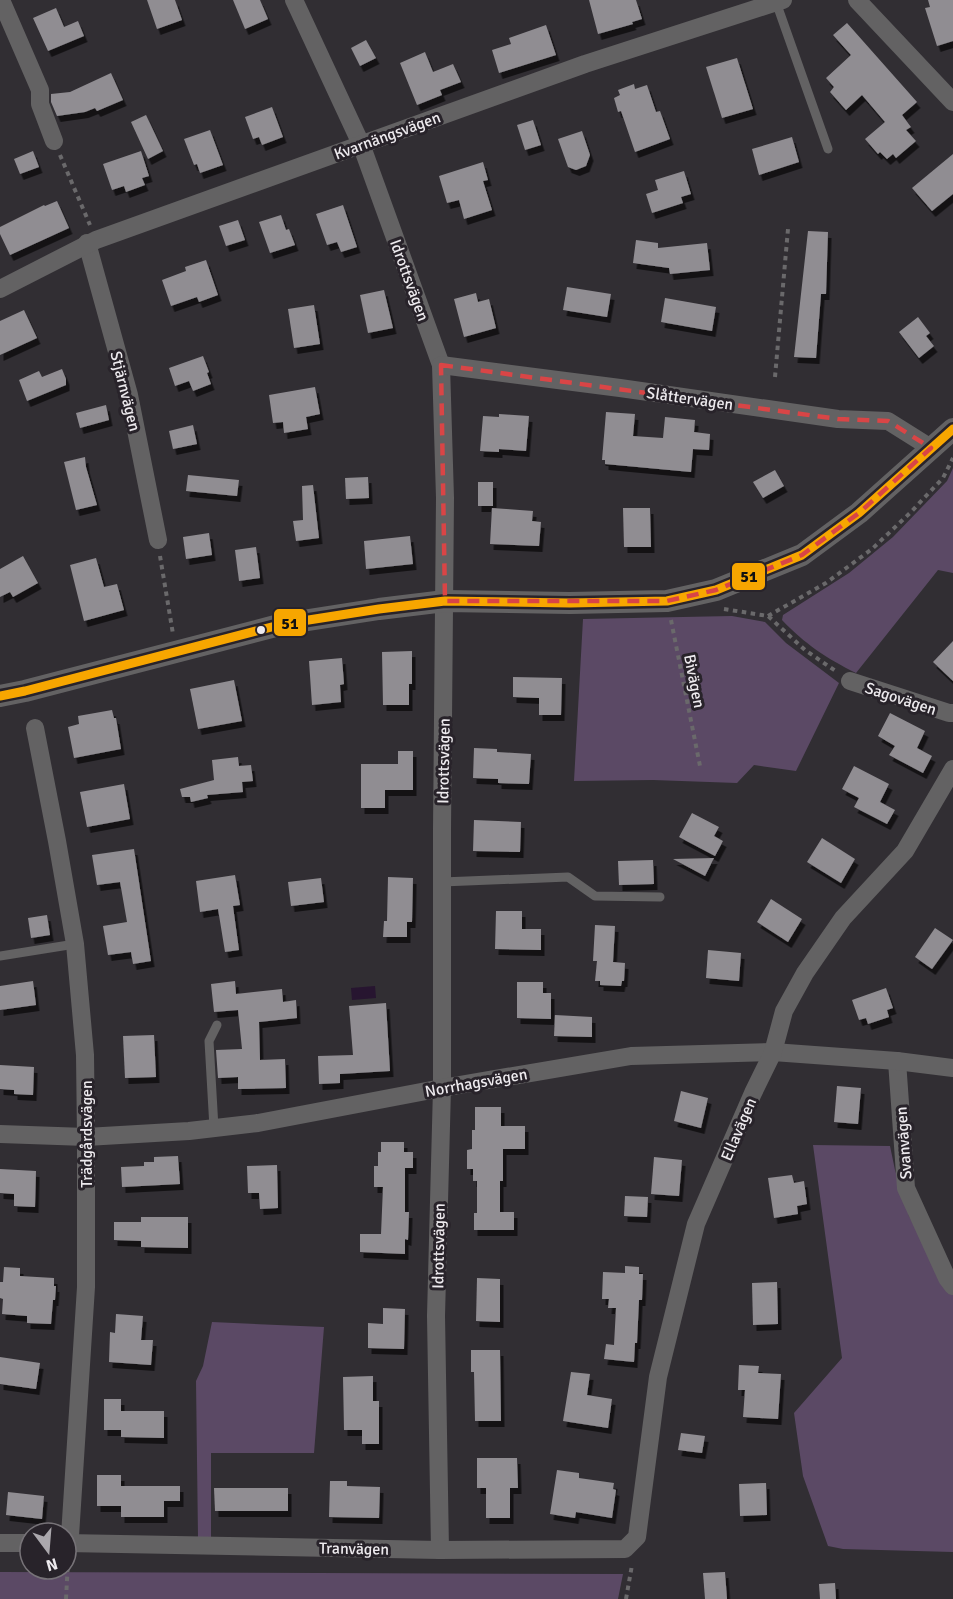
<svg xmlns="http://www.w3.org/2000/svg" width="953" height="1599" viewBox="0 0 953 1599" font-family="Signika,sans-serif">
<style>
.green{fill:#5b4965}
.water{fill:#271530}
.building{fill:#908d92;filter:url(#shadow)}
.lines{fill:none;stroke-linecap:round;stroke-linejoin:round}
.path{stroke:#6a696b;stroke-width:4;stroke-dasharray:4.5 4.5;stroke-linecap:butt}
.service{stroke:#636263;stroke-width:9}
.minor{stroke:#636263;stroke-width:18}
.tertiary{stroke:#636263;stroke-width:22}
.bus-1-casing{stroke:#28232a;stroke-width:14}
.bus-1{stroke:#f7a600;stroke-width:9}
.marked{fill:none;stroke:#d94546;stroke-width:4.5;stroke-dasharray:12 8;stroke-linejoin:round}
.bus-dot{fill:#edeaee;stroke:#28232a;stroke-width:2}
.labels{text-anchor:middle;stroke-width:6;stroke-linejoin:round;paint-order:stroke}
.street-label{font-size:16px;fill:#edeaee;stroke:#28232a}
.line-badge{stroke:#28232a;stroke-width:2}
.pale-badge-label{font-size:16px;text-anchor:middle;font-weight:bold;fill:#111}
</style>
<defs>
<filter id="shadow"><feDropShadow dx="3.5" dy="6" stdDeviation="0" flood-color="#0009"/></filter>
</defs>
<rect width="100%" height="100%" fill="#312e33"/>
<g class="green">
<path d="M953,468V573L938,570L856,673C826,658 805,644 782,620L783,615L849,573L893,537L947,481Z"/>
<path d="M732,616L765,622L786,643L839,683L796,771L754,765L737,783L653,780L574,781L583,619Z"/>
<path d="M813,1145L890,1146L895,1170L909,1216L953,1295V1552L843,1549L828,1546L803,1476L794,1413L842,1358Z"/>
<path d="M212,1322L324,1327L314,1453H211V1537H198L196,1381L203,1366Z"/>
<path d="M0,1572L623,1574L618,1599H0Z"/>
</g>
<path class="water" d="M375,986L376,998L352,1000L351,988Z"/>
<g class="building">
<path d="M147,0H175L182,20L157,29Z"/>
<path d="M233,0H260L268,19L245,29Z"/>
<path d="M589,0H636L642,19L632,22L633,24L598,34Z"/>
<path d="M928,0H953V41L937,46L925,8L930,7Z"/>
<path d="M56,8L64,27L78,21L84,36L48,51L33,18Z"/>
<path d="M847,23L917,102L902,115L911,127L906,130L916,141L896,158L893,154L887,159L880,152L878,154L865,139L885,122L862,95L846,110L830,92L834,87L826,78L851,55L833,35Z"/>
<path d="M546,25L556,55L499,73L492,50L511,44L509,38Z"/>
<path d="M366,40L376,58L360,66L351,48Z"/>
<path d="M425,52L433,72L453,64L461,82L440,90L442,95L417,105L400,63Z"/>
<path d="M737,58L753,109L722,118L706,67Z"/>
<path d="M111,73L123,100L97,111L95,108L85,112L57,116L51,102V94L70,92Z"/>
<path d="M634,84L635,89L647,85L656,112L660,111L670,139L635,152L621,111L618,112L614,98L620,95L618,90Z"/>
<path d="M272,107L283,137L262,145L259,137L253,139L245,117Z"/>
<path d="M146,115L163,151L148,159L131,122Z"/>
<path d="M533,120L541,145L525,150L517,125Z"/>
<path d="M210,130L223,165L200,173L197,164L194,165L184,139Z"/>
<path d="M582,131L590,155L586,166L576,170L568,167L558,139Z"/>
<path d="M792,137L799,162L759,175L752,149Z"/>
<path d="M33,151L39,167L20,174L14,159Z"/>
<path d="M141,151L149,176L142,178L145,185L126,192L124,186L112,190L103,164Z"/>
<path d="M953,154V194L932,211L912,188Z"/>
<path d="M483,162L488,180L483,181L492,210L464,219L459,200L447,203L439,176Z"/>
<path d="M684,171L691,194L681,197L683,203L652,213L646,194L658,190L655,180Z"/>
<path d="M57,201L69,228L10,255L0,234V227L44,205L45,206Z"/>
<path d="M343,205L357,247L341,252L337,242L327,245L316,214Z"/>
<path d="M281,215L286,230L289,229L295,245L270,253L259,222Z"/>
<path d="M238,220L245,240L226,246L219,226Z"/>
<path d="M808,231L828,232L826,294H821L816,358L794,357Z"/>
<path d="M636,240L658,243V248L707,243L710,270L670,274L669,268L633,263Z"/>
<path d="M206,260L218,295L199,302L197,297L171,306L162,280L186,271L185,267Z"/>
<path d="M567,287L611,294L607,317L563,310Z"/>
<path d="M384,290L393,328L368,333L360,295Z"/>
<path d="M476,293L478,302L489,299L496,328L464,337L454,299Z"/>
<path d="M665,298L716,307L712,331L661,322Z"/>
<path d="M314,305L320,344L294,348L288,309Z"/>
<path d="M24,310L37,338L0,355V321Z"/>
<path d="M918,317L930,333L926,336L934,346L919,358L899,332Z"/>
<path d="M203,356L209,372L207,373L211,384L193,391L189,381L175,386L169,368Z"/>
<path d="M62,369L66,379V385L27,401L19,380L39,371L42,377Z"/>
<path d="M315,387L320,414L306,417L308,429L284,433L283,422L273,423L269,395Z"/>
<path d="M106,405L109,420L80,428L76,413Z"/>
<path d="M606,412L635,414L633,436L663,438L665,417L695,420L694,432L710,434L709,450L693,449L691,472L605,464V460H602Z"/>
<path d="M499,414L529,416L526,451L499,449V452L480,451L483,416L499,417Z"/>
<path d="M193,425L197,444L173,449L169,431Z"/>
<path d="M85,457L86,467L97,505L76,510L64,462Z"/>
<path d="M775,470L784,486L763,498L753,482Z"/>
<path d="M188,475L239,480L237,496L186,491Z"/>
<path d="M368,477L369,498L346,499L345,478Z"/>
<rect x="478" y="482" width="15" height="24"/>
<path d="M313,485L319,538L296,541L293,521L303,520L302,486Z"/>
<path d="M492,508L533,511L532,521L541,522L539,546L490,544Z"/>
<path d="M623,508H650L651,547H624Z"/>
<path d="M209,533L212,555L186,559L183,537Z"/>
<path d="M410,536L413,564L366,569L364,541Z"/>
<path d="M256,547L260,578L239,581L235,550Z"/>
<path d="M23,556L38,583L13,597L10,592L0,597V569Z"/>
<path d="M96,558L104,587L117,584L124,610L84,621L70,565Z"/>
<path d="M953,641V681L933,662Z"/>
<path d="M412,651V684H409V705H383L382,652Z"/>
<path d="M342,658L344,684L340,685L341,702L312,705L309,661Z"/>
<path d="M513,677L562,678L561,715H539V698L513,697Z"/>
<path d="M234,680L242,721L198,729L190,689Z"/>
<path d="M112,710L114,718H116L121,749L74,758L68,727L79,724L78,716Z"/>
<path d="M890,713L925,731L917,748L932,756L923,773L889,755L895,746L878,736Z"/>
<path d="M474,748L497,749V752L531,754L529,784L498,783V779L473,778Z"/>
<path d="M398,751H413V790H385V808H361V764H398Z"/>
<path d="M238,757L239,766L251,765L253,781L242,782L243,792L207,795L208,798L191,802L190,797H182L180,789L214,780L212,760Z"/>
<path d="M854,766L889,784L880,802L895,810L887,824L854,807L859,798L842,789Z"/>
<path d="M124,784L130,819L87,827L80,792Z"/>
<path d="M692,813L719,827L714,836L723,841L715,856L679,837Z"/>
<path d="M474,820L521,822L520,852L473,851Z"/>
<path d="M822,838L855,859L841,883L807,862Z"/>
<path d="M134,849L151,961L133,964L131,952L108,955L103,926L127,922L120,882L97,885L92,855Z"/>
<path d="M714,858L705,876L673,859Z"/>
<path d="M653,860L654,884L619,885L618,861Z"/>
<path d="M235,875L240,905L233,906L239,950L225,952L218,909L200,912L196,881Z"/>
<path d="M388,877L413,878L412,922H407V937H383L384,921H387Z"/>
<path d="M321,878L324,902L291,906L288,882Z"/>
<path d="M771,899L802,919L788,942L757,922Z"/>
<path d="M496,911H522V929H541V950L495,949Z"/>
<path d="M47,915L50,935L31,938L28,918Z"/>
<path d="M595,925L615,926L613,962L625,963L624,981H622L621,986L600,985V981H595L597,961H593Z"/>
<path d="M935,928L953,940L932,969L915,957Z"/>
<path d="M708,950L741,953L739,981L706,978Z"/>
<path d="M33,981L36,1005L0,1010V986Z"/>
<path d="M235,981L236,994L282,989L283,1002L296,1000L297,1018L259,1022L260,1060L285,1059L286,1088L238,1089V1077L218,1078L216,1050L242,1049L238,1010L214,1012L211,984Z"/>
<path d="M517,982H543V993H551V1019L517,1018Z"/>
<path d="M886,988L893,1008L887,1010L889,1017L868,1024L866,1018L859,1020L852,1000Z"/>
<path d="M386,1003L390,1071L340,1074V1083L319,1084L318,1056L353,1055L349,1006Z"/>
<path d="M555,1015L592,1017V1037L554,1036Z"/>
<path d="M154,1035L156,1077L125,1078L123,1036Z"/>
<path d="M0,1065L34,1067L33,1095L14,1094V1090L0,1089Z"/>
<path d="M837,1086L861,1088L858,1124L834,1122Z"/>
<path d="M681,1091L708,1098L701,1128L674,1121Z"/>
<path d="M475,1107H501V1126H525V1149H503V1181H500V1212H514V1230H474V1213H477V1181H473V1169H467V1150L472,1149V1130H475Z"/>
<path d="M381,1142H404V1152H413V1168H405V1212H409L408,1240L405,1239V1254L360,1252V1234H381L383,1187H374V1166H378V1152H381Z"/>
<path d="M178,1156L180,1184L122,1187L121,1167L144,1166V1162H154V1157Z"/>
<path d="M654,1157L682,1160L679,1196L651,1194Z"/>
<path d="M277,1165L278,1208L260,1209L259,1193H248L247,1166Z"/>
<path d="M0,1169L36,1171L35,1207L14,1206V1194L0,1193Z"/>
<path d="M792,1175L794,1183L804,1181L807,1204L797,1206L798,1214L774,1218L768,1178Z"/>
<path d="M625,1196L648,1197L647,1217L624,1216Z"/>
<path d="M141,1217H188V1248L141,1247V1241L114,1240V1222H141Z"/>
<path d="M625,1266L639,1267V1274H643L642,1300H639L637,1343H635L634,1362L604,1359L606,1344L614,1345L616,1308H608L609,1299H602L603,1272L625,1273Z"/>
<path d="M4,1267L20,1268V1276L54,1278V1286H56L55,1300H53L51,1324L27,1323V1316L2,1314L3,1299L0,1298V1282H3Z"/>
<path d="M477,1278L500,1279V1322L476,1321Z"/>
<path d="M777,1282L778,1324L753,1325L752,1283Z"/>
<path d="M383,1308L405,1309L404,1349L368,1348V1323L383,1324Z"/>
<path d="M116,1314L143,1316L141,1340H153L151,1365L109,1362L110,1332L115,1333Z"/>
<path d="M471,1350H500L501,1421H475L474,1372H471Z"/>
<path d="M0,1357L40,1363L36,1389L0,1384Z"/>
<path d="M739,1365L759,1366L758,1373L781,1374L778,1419L743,1417L745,1390H738Z"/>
<path d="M571,1372L590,1374L587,1395L612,1399L608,1428L563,1421Z"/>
<path d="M373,1376V1401H379V1444H362V1430H344L343,1377Z"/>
<path d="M104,1399H121V1411H164V1438L121,1437V1430H104Z"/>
<path d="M681,1433L705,1436L702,1453L678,1450Z"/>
<path d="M477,1458H517L518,1488H510V1518H486V1488H477Z"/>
<path d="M557,1470L579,1473V1478L614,1483L613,1489L616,1490L612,1518L576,1512L575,1518L550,1514Z"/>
<path d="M97,1475H121V1486H180V1501H164V1517H121V1506H97Z"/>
<path d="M330,1481H347V1486L380,1487L379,1518L329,1517Z"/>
<path d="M766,1483L767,1515L740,1516L739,1484Z"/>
<path d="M214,1488H288V1511H215Z"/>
<path d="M8,1492L44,1496L42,1519L6,1515Z"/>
<path d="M725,1572L727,1599H705L703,1573Z"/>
<path d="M835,1583L836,1599H820L819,1584Z"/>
</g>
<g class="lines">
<g class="path">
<path d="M60,155L90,225"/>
<path d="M775,377L788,229"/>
<path d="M160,556L173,634"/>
<path d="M724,609L768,616L805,650L837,672"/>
<path d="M768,616L826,583L872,549L910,513L943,478L953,458"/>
<path d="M671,620L700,766"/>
<path d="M66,1599L68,1561"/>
<path d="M626,1599L632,1565"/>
</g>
<g class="service">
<path d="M776,2L828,149"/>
<path d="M442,882L568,877L595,896L660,897"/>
<path d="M0,956L75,944"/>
<path d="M214,1128L209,1041L217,1025"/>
</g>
<g class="minor">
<path d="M1,0L40,90V104L54,141"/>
<path d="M294,0L361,144L441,365L445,498L442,830V1088L436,1316L440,1550"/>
<path d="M857,0L953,102"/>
<path d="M87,243L129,395L158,540"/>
<path d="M0,289L96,240L585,64L783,0"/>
<path d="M441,365L620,388L838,419L888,421L931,448"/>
<path d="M850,681L949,713H953"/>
<path d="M35,728L57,841L75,944L85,1055L86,1137V1287L70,1536L68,1543"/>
<path d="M897,1061L906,1188L947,1278L953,1286"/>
<path d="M0,1134L86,1137L189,1131L258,1123L442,1088L631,1056L773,1052L897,1061L953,1068"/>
<path d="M0,1543H30"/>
<path d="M66,1543L440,1550L625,1549L637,1537L658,1377L696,1224L753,1093L773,1052L784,1011L805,973L843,918L905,851L953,769"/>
</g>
<path class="tertiary" d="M0,696L25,691L283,624L379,609L445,601L570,603L667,601L716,590L802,555L859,513L953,429"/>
<g class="bus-1-casing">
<path id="bus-1" d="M0,696L25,691L283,624L379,609L445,601L570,603L667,601L716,590L802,555L859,513L953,429"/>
</g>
<use href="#bus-1" class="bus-1"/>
</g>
<path class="marked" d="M441,365L838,419L888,421L931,448L859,513L802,555L716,590L667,601H445Z"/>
<circle class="bus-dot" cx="261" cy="630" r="5"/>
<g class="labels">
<g class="street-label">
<text transform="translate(387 135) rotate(-20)" y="6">Kvarnängsvägen</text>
<text transform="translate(410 280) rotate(70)" y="6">Idrottsvägen</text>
<text transform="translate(126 391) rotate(76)" y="6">Stjärnvägen</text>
<text transform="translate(690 398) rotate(8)" y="6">Slåttervägen</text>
<text transform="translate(695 681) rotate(79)" y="6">Bivägen</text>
<text transform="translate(901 698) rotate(18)" y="6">Sagovägen</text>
<text transform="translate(443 761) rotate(-89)" y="6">Idrottsvägen</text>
<text transform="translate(476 1082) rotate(-10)" y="6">Norrhagsvägen</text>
<text transform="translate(738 1129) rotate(-67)" y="6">Ellavägen</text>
<text transform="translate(86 1134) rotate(-90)" y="6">Trädgårdsvägen</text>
<text transform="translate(903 1143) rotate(-94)" y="6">Svanvägen</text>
<text transform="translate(438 1246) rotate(-89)" y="6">Idrottsvägen</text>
<text transform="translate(354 1548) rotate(1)" y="6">Tranvägen</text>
</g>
</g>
<g class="line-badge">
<rect x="731" y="562" width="35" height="29" rx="6" fill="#f7a600"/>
<rect x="273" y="608" width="34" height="29" rx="6" fill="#f7a600"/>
</g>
<g class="pale-badge-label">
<text x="749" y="582">51</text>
<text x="290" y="629">51</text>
</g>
<g transform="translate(48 1551) rotate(164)"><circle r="28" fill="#28232a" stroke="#777378" stroke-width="1.5"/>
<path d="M0-4.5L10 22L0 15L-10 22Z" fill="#aba8ad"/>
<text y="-9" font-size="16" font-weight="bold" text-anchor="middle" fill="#edeaee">N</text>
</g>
</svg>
